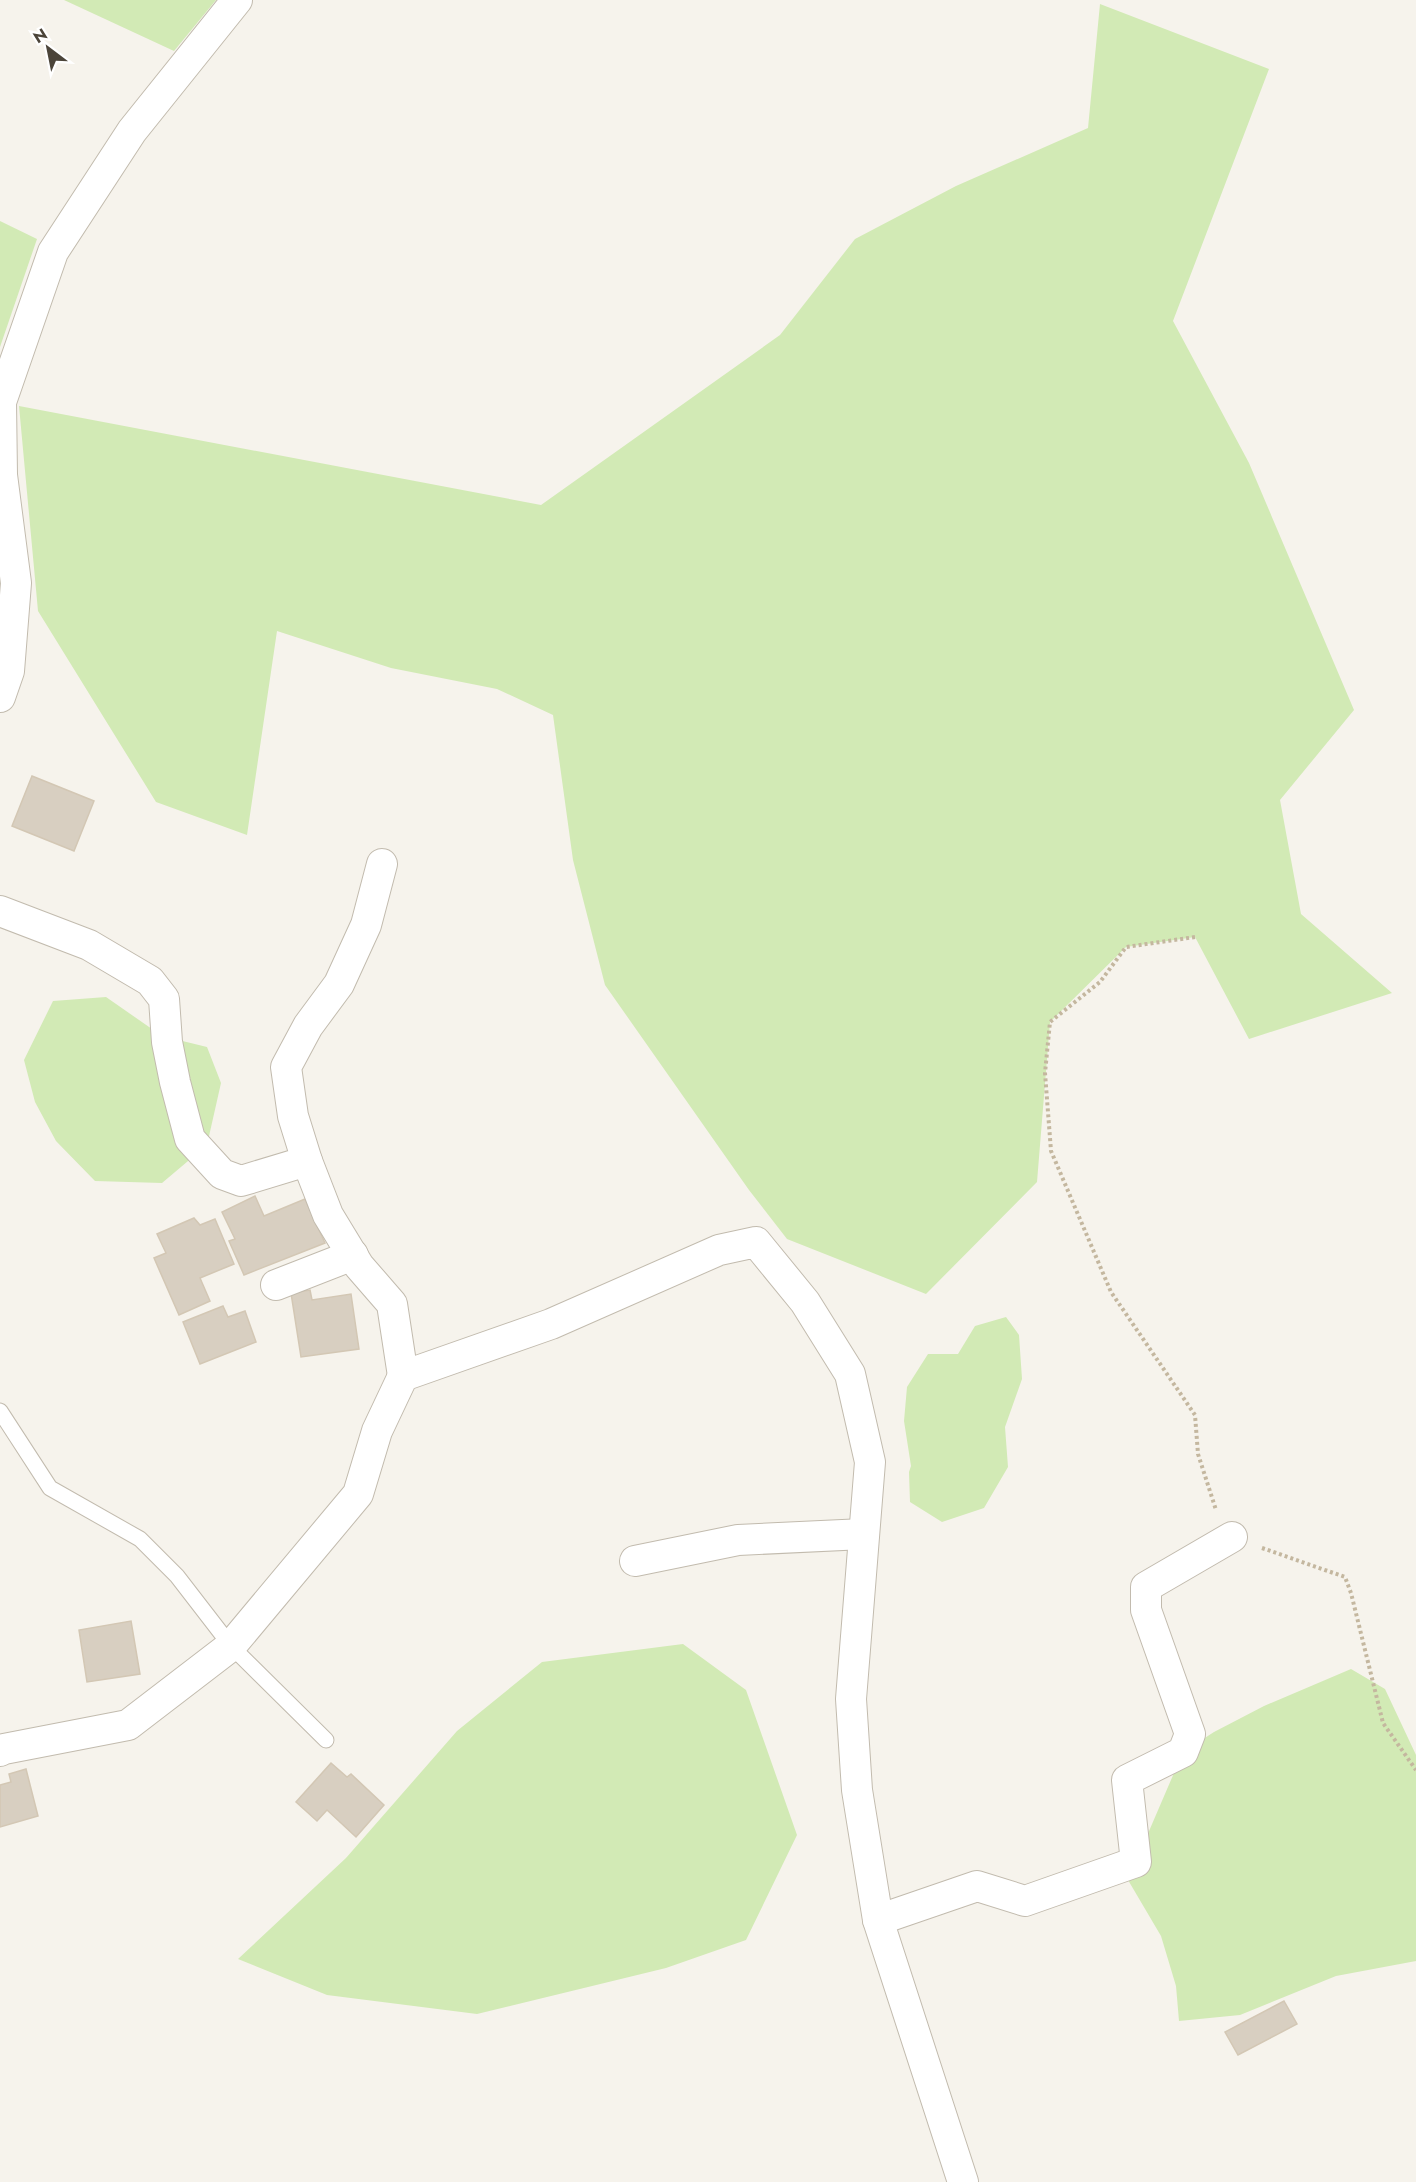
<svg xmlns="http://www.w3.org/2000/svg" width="1416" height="2182" viewBox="0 0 1416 2182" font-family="Jost,sans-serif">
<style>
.green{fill:#d2eab5}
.building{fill:#d8cfc1;stroke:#d3c7b4;stroke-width:1.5}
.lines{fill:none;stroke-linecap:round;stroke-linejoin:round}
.service-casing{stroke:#c2bbae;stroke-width:17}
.minor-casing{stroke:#c2bbae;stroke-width:32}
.path{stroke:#c4b79f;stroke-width:4;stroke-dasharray:3 3;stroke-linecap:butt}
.service{stroke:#fff;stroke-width:15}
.minor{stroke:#fff;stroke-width:30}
</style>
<rect width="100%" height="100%" fill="#f6f3ec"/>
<g class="green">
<path d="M64,0H216L174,51Z"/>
<path d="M1100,4L1269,69L1173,321L1249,463L1354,710L1280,800L1301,914L1392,993L1249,1039L1195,937L1126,947L1050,1022L1037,1182L926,1294L787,1239L749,1190L605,985L573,860L553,715L497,689L391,668L277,631L247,835L156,802L38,611L19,406L541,505L780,335L855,239L956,186L1088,128Z"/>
<path d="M0,221L37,239L0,347Z"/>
<path d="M106,997L162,1036L207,1047L221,1083L207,1145L162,1183L95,1181L56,1141L35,1102L24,1060L53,1001Z"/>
<path d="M1006,1317L1019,1335L1022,1379L1005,1427L1008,1467L984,1508L942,1522L910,1502L909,1472L911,1466L904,1421L907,1387L928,1354H958L975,1326Z"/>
<path d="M683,1644L746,1690L797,1835L746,1940L666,1968L477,2014L327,1995L238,1959L346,1858L457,1731L542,1662Z"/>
<path d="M1351,1669L1385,1689L1416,1755V1961L1336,1976L1240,2015L1179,2021L1176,1986L1161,1936L1128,1880L1183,1752L1214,1732L1264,1706Z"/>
</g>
<g class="building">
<path d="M32,776L94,801L74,851L12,826Z"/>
<path d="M255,1196L264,1216L305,1199L325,1243L244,1275L229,1241L235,1239L222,1212Z"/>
<path d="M194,1218L200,1225L215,1219L234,1264L200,1278L210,1301L179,1315L154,1258L166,1253L157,1234Z"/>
<path d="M310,1290L312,1300L351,1294L359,1349L301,1357L291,1293Z"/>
<path d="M223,1306L228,1317L245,1311L256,1342L200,1364L183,1322Z"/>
<path d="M131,1621L140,1674L87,1682L79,1630Z"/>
<path d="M331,1763L347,1777L351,1774L384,1805L356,1837L327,1810L317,1821L296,1802Z"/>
<path d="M26,1769L38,1816L0,1827V1785L11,1782L9,1774Z"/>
<path d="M1284,2001L1297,2024L1238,2055L1225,2032Z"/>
</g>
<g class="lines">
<g class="service-casing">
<path id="service" d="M0,1411L50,1488L140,1539L177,1576L231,1646L326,1740"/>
</g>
<g class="minor-casing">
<g id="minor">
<path d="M0,697L9,671L16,583L2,475L1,402L53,252L132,131L237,0"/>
<path d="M0,911L89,945L150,981L164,999L167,1042L175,1082L190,1139L222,1174L241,1181L307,1161L293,1116L286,1067L308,1026L339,984L366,925L382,864"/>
<path d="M307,1161L328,1215L359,1266L392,1304L403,1376"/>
<path d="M276,1285L353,1255"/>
<path d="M635,1561L738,1540L864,1534"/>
<path d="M0,1751L4,1749L128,1725L231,1646L358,1494L377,1431L403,1376L551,1324L719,1250L756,1242L805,1302L850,1374L870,1462L851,1699L857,1790L878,1920L963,2182"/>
<path d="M878,1920L977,1886L1025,1901L1136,1862L1127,1780L1183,1752L1190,1734L1146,1610V1587L1232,1537"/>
</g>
</g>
<g class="path">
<path d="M1195,937L1126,947L1100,982L1050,1022L1045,1073L1051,1151L1111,1292L1195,1415L1198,1454L1216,1510"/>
<path d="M1262,1548L1345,1577L1351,1593L1383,1723L1416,1770"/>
</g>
<use href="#service" class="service"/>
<use href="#minor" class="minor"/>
</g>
<g transform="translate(48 48) rotate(328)" stroke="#ffffff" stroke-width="4.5" paint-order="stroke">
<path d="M0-4.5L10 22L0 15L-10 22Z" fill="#4b4439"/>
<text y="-9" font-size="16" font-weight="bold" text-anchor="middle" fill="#4b4439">N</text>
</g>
</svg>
